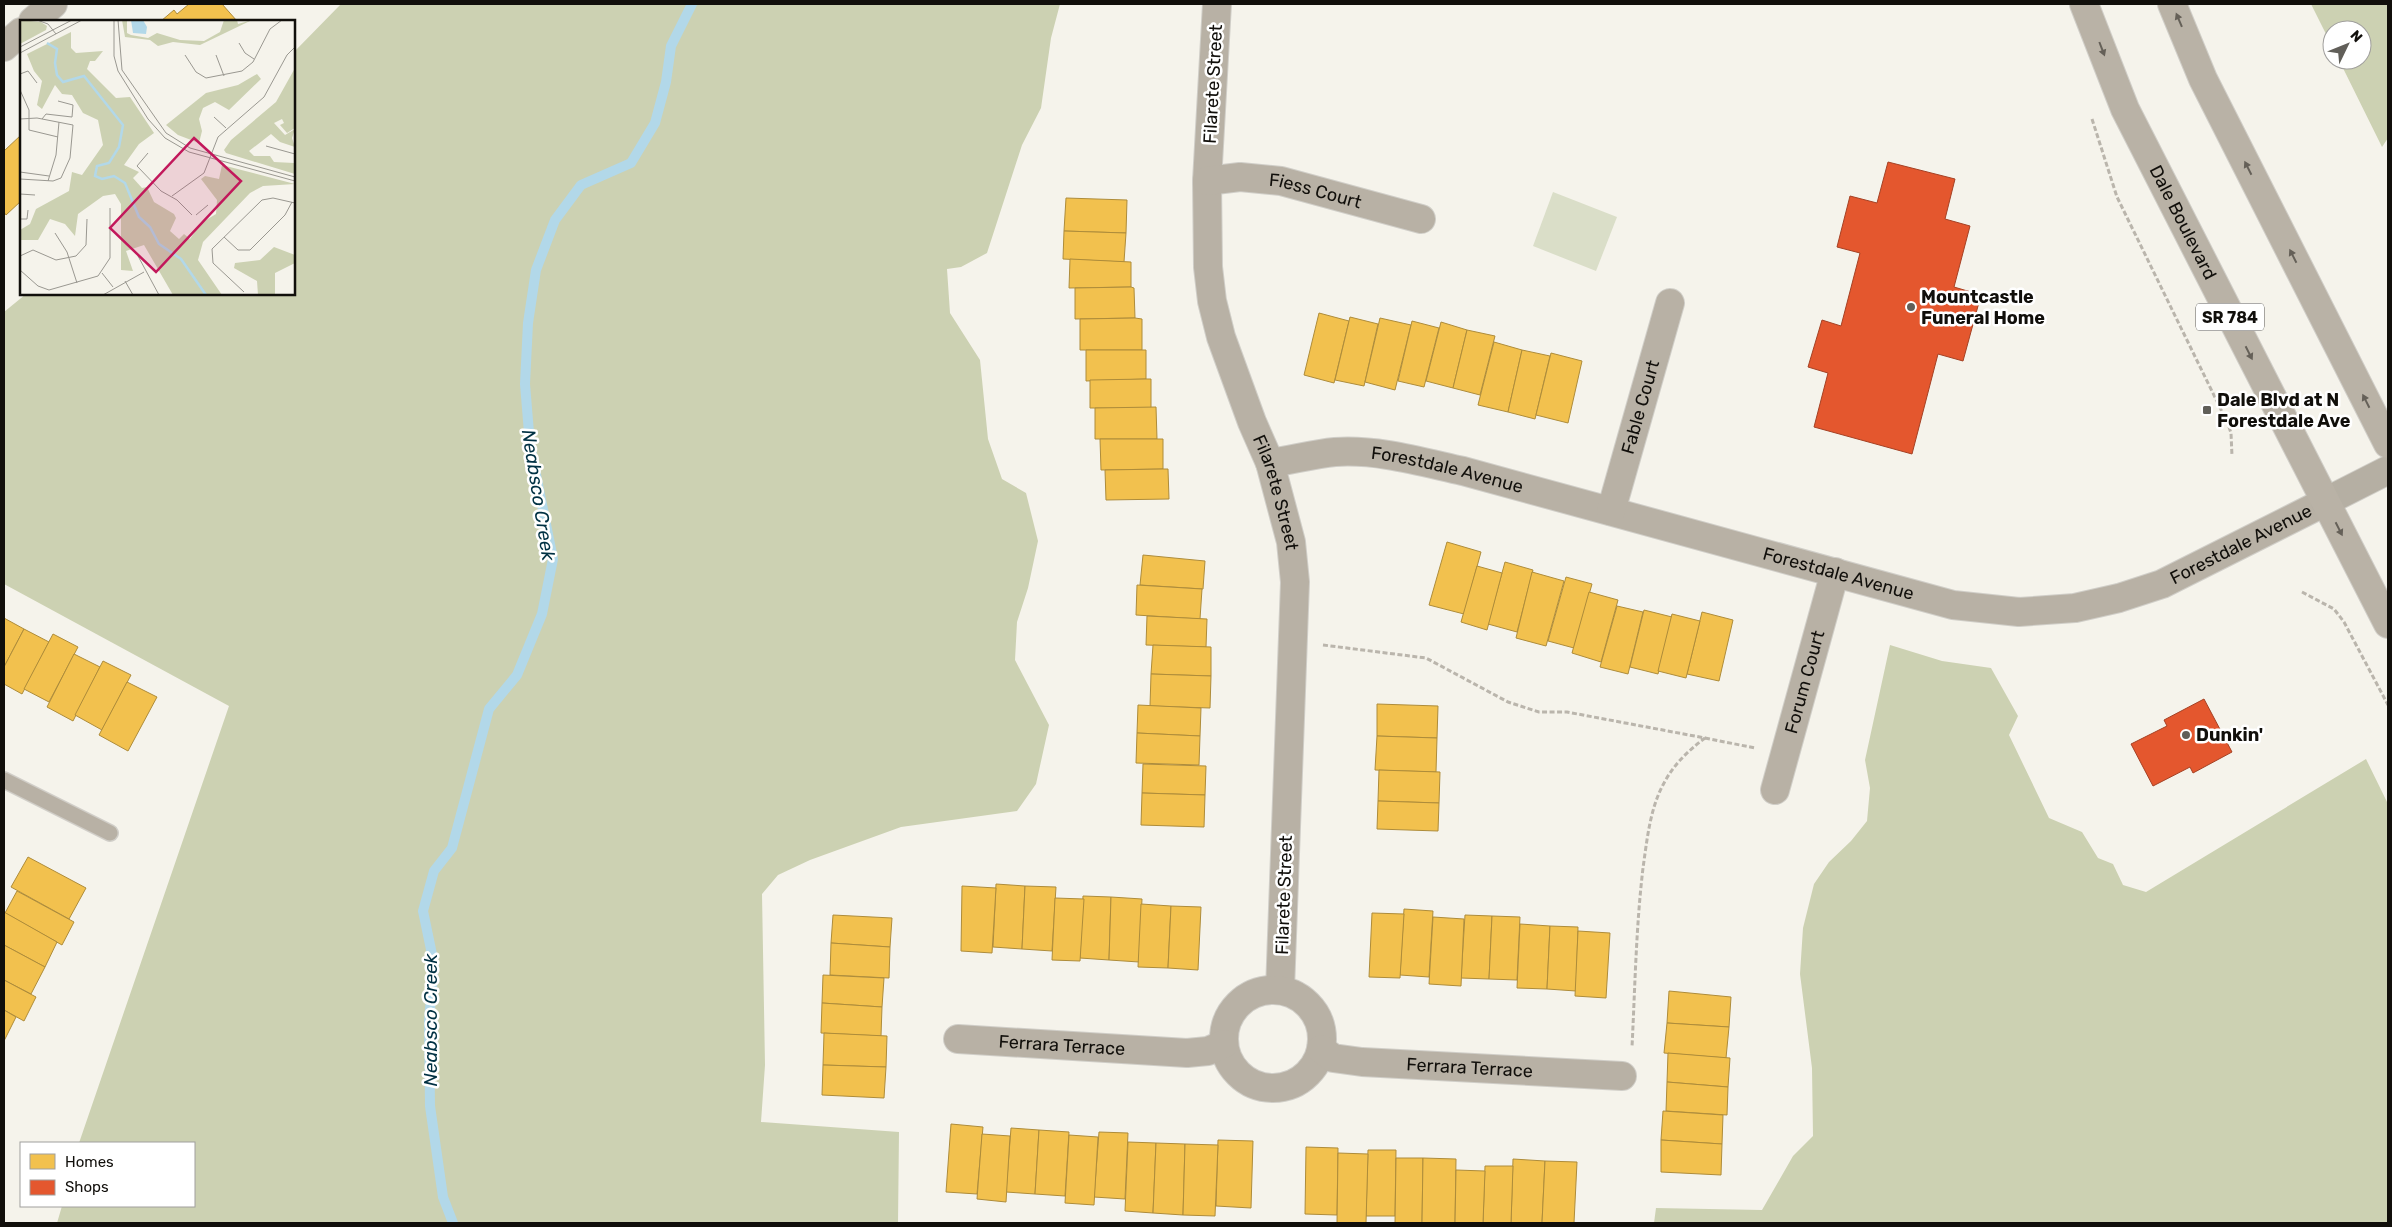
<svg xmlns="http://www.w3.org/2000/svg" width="2392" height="1227" viewBox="0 0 2392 1227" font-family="Rubik,sans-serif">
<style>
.green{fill:#dadec8}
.forest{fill:#ccd1b2}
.homes{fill:#f2c14e;stroke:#ae8c3a}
.shops{fill:#e4572e;stroke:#a54124}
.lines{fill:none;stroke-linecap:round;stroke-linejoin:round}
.stream{stroke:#b2d8e9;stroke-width:10}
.lane-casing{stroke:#d0cec8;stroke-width:18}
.street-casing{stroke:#d0cec8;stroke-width:30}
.secondary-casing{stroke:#d0cec8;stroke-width:30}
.primary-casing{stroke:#d0cec8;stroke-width:30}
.path{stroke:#bab5ac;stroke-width:3;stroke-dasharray:5 2.5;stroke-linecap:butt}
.lane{stroke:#b8b1a5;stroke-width:15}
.street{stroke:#b8b1a5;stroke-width:28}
.secondary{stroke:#b5afa3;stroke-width:28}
.primary{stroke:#b9b2a6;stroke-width:28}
.oneway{fill:#656058}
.poi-dot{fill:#615f59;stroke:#fff;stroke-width:2}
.labels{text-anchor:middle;stroke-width:5;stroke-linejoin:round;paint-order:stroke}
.shield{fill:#fff;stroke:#585754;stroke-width:1}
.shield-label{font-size:16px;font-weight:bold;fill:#110f0b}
.street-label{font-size:18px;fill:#110f0b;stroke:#fff}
.poi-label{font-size:18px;font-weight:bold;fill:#110f0b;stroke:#fff;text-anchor:start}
.water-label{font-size:19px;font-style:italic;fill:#003143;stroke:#fff}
.inset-river{fill:none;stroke:#b2d8e9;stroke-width:2.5}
.inset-road{fill:none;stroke:#9a9891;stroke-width:1}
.view{fill:#c2185b;fill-opacity:0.15;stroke:#c2185b;stroke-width:2.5}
.inset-edge{fill:none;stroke:#110f0b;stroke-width:2.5}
</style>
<rect width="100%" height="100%" fill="#f5f3eb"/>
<path class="green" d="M1553,192L1617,217L1596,271L1533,246Z"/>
<g class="forest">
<path d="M341,4H1060L1051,38L1041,108L1022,145L987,253L961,267L947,269L950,313L980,360L988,439L1002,479L1026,493L1038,541L1028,588L1017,622L1015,660L1049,725L1036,784L1017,811L901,827L810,860L778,875L762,894L765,1065L761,1122L899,1132L898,1223H57L62,1206H194V1143H79L229,706L4,584V312L26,294H294V52Z"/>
<path d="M2311,4H2388V138L2382,147L2339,60H2362V30H2332V46Z"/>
<path d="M1890,645L1942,661L1991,668L2018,716L2009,735L2049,818L2082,832L2098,858L2113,864L2123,885L2146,892L2366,759L2388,804V1223H1654L1656,1208L1762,1210L1793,1156L1813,1136L1812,1068L1800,974L1803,928L1814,884L1829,862L1851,841L1867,821L1870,788L1865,760Z"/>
</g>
<g class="homes">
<path d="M189,4H222L237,21H161L174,10L177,14Z"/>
<path d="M21,135V201L6,215L4,212V151Z"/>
<path d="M1066,198L1127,200L1126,233L1064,231Z"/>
<path d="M1064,231L1126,233L1124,262L1063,259Z"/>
<path d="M1070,259L1131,262V287L1069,288Z"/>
<path d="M1131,287L1134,288L1135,318L1075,319V288Z"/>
<path d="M1319,313L1349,321L1334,383L1304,375Z"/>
<path d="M1350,317L1378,324L1364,386L1335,380Z"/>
<path d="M1135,318L1142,319V350H1080V319Z"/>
<path d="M1380,318L1411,325L1395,390L1365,382Z"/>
<path d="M1412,321L1439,328L1424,387L1398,381Z"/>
<path d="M1441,322L1467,330L1453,388L1426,381Z"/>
<path d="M1467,330L1495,336L1480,395L1453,388Z"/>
<path d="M1494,342L1522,350L1508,412L1478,405Z"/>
<path d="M1086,350H1146V379L1086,381Z"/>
<path d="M1522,350L1550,356L1535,419L1508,412Z"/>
<path d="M1551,353L1582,361L1568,423L1536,415Z"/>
<path d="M1146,379H1151V408H1090V380Z"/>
<path d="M1156,407L1157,439H1095V408Z"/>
<path d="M1100,439H1163V469L1101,470Z"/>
<path d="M1163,469H1168L1169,499L1106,500L1105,470Z"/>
<path d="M1447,542L1481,552L1464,614L1429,605Z"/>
<path d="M1143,555L1205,561L1203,589L1140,585Z"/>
<path d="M1505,562L1533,570L1517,632L1488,624Z"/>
<path d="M1477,566L1502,573L1487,630L1461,622Z"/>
<path d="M1532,572L1564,581L1546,646L1516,638Z"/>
<path d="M1566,577L1592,584L1574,648L1548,641Z"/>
<path d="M1137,585L1202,589L1200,619L1136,615Z"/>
<path d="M1589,592L1618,600L1601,662L1572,653Z"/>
<path d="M1617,606L1643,612L1628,674L1600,667Z"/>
<path d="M1644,610L1672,617L1658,674L1630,667Z"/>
<path d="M1702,612L1733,620L1719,681L1687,674Z"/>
<path d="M1672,614L1700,621L1686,678L1658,671Z"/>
<path d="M1147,616L1207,619L1206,647L1146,645Z"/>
<path d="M4,618L24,629L4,667Z"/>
<path d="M24,629L49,642L22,694L4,684V667Z"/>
<path d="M53,634L78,647L49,702L24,689Z"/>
<path d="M1153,645L1211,647V676L1151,674Z"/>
<path d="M74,654L100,667L73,721L47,707Z"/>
<path d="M103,661L131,675L102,730L75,715Z"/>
<path d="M1151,674L1211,676L1210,708L1150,706Z"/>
<path d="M127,682L157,697L128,751L99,735Z"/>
<path d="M1377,704L1438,706L1437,738L1377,736Z"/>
<path d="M1138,705L1201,708L1200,736L1137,733Z"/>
<path d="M1137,733L1200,736L1199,765L1136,763Z"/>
<path d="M1377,736L1437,738L1436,772L1375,770Z"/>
<path d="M1143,764L1206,766L1205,795L1142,793Z"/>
<path d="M1379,770L1440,772L1439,803L1378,801Z"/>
<path d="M1142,793L1205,795L1204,827L1141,825Z"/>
<path d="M1378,801L1439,803L1438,831L1377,829Z"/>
<path d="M28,857L86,888L69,919L11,887Z"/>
<path d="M996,884L1025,886L1022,949L993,947Z"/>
<path d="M962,886L996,888L992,953L961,951Z"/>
<path d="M1025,886L1056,887L1052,951L1022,949Z"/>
<path d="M17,891L74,922L62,945L5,913Z"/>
<path d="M1083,896L1111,897L1109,960L1080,958Z"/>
<path d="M1111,897L1142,899L1139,962L1109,960Z"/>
<path d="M1055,898L1084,899L1080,961L1052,960Z"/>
<path d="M1141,904L1171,906L1168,968L1138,967Z"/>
<path d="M1171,906L1201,907L1198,970L1168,968Z"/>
<path d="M1404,909L1433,911L1429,977L1400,975Z"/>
<path d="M4,912L57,942L45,967L4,945Z"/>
<path d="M1372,913L1404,914L1400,978L1369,977Z"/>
<path d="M833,915L892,918L890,947L831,943Z"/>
<path d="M1465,915L1492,916L1489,979L1461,978Z"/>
<path d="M1492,916L1520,917L1517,980L1489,979Z"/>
<path d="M1433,917L1464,919L1461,986L1429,984Z"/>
<path d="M1520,924L1550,926L1547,989L1517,988Z"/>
<path d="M1550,926L1578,927L1576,991L1547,989Z"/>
<path d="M1578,931L1610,933L1606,998L1575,996Z"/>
<path d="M831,943L890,947L889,978L830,975Z"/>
<path d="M4,945L45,967L31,994L4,980Z"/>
<path d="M823,975L884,978L882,1007L822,1003Z"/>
<path d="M4,980L36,997L24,1021L4,1010Z"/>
<path d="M1669,991L1731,997L1729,1027L1667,1023Z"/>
<path d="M822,1003L882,1007L881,1036L821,1033Z"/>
<path d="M4,1010L16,1017L4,1041Z"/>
<path d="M1667,1023L1729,1027L1726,1058L1664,1053Z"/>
<path d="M824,1033L887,1036L886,1067L823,1065Z"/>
<path d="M1668,1053L1730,1058L1728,1087L1667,1082Z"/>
<path d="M823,1065L886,1067L884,1098L822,1095Z"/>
<path d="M1667,1082L1728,1087L1727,1115L1666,1111Z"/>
<path d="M1663,1111L1723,1115L1722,1144L1661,1140Z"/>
<path d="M951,1124L983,1127L977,1194L946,1192Z"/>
<path d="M1011,1128L1039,1130L1035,1194L1006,1192Z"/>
<path d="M1039,1130L1069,1132L1065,1196L1035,1194Z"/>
<path d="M1099,1132L1128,1133L1125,1199L1094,1197Z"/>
<path d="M982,1134L1010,1136L1006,1202L977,1199Z"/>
<path d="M1069,1135L1098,1137L1094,1205L1065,1203Z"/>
<path d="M1218,1140L1253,1141L1251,1208L1216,1206Z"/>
<path d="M1661,1140L1722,1144L1721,1175L1661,1172Z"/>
<path d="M1128,1142L1156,1143L1153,1213L1125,1211Z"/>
<path d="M1156,1143L1185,1144L1183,1215L1153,1213Z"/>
<path d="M1185,1144L1218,1145L1215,1216L1183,1215Z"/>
<path d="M1306,1147L1338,1148L1337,1215L1305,1214Z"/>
<path d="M1368,1150H1396L1395,1216H1366Z"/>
<path d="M1338,1153L1368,1154L1366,1223H1337Z"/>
<path d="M1396,1158H1423L1422,1223H1395Z"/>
<path d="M1423,1158L1456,1159L1455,1223H1422Z"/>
<path d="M1513,1159L1545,1161L1542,1223H1511Z"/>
<path d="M1545,1161L1577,1162L1574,1223H1542Z"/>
<path d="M1485,1166H1513L1511,1223H1483Z"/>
<path d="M1456,1170L1485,1171L1483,1223H1455Z"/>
</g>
<g class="shops">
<path d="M1888,162L1955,179L1945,219L1970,226L1954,287L1981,295L1963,361L1938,354L1912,454L1814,427L1828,373L1808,367L1822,320L1841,326L1860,253L1837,247L1850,196L1877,203Z"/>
<path d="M2204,699L2232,752L2193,773L2190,767L2153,786L2131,744L2167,726L2164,720Z"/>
</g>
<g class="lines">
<path class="stream" d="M453,1223L443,1197L430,1106L429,1021L434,964L423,911L434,871L452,848L489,709L517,675L542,614L553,559L530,445L525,384L528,323L536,270L555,220L581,185L631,163L655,123L666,82L671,46L692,4"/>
<g class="lane-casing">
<path id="lane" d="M4,780L110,833"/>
</g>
<g class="street-casing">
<g id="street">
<path id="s1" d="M1217,4L1207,181L1208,267L1212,301L1221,337L1252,422L1270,463L1291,542L1295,582L1280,990"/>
<path d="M33,21L53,4"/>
<path d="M4,47L21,32"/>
<path id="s2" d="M1207,181L1240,177L1281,181L1421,219"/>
<path id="s3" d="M1270,463C1292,460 1313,454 1335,452C1378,449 1422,462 1463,471L1953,605L2019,612L2075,608L2119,598L2162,584L2325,502"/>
<path id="s4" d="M1611,511L1670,303"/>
<path id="s5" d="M1775,790L1835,572"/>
<circle cx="1273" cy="1039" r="49"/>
<path id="s6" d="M958,1039L1187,1053L1208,1051L1224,1044"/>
<path id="s7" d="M1321,1049L1333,1058L1362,1062L1622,1076"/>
</g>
</g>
<g class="secondary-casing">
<path id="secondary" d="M2325,502L2388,470"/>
</g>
<g class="primary-casing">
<g id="primary">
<path id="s8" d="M2084,4L2125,109L2388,624"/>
<path d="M2172,4L2203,79L2388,444"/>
</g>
</g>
<g class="path">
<path d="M2092,119L2117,197L2228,424L2231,433L2232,456"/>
<path d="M2302,592L2334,609L2344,622L2388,705"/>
<path d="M1323,645L1426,658L1508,702L1539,712H1567L1705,738C1688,751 1674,764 1664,783C1650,808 1647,840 1643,868C1636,927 1635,988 1632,1047"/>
<path d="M1705,738L1755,748"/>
</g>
<use href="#lane" class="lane"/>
<use href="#street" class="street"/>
<use href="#secondary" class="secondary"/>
<use href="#primary" class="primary"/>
</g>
<defs><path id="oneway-solid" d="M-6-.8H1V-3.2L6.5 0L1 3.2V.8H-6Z" transform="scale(1.25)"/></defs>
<g class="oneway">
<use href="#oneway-solid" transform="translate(2179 20) rotate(-113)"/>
<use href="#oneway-solid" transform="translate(2102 49) rotate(69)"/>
<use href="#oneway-solid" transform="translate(2248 168) rotate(-117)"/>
<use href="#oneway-solid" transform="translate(2293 256) rotate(-117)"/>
<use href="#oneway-solid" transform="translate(2249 353) rotate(63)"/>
<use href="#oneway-solid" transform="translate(2366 401) rotate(-117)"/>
<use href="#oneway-solid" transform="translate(2339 529) rotate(63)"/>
</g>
<g class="poi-dot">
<circle cx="1911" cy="307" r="5"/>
<rect x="2202" y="405" width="10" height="10" rx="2.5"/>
<circle cx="2186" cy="735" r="5"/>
</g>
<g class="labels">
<rect class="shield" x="2196" y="303.5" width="68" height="27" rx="4"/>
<g class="shield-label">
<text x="2230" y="323">SR 784</text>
</g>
<g class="street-label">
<text transform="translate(1213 84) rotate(-87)" y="6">Filarete Street</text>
<text dy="6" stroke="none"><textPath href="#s2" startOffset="110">Fiess Court</textPath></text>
<text dy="6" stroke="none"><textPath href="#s8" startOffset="240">Dale Boulevard</textPath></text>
<text dy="6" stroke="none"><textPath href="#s4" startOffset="108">Fable Court</textPath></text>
<text dy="6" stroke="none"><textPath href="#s3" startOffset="180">Forestdale Avenue</textPath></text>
<text dy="6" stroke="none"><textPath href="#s1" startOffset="500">Filarete Street</textPath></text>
<text dy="6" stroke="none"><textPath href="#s3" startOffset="1005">Forestdale Avenue</textPath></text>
<text dy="6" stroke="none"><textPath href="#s3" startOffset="585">Forestdale Avenue</textPath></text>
<text dy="6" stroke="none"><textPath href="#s5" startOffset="112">Forum Court</textPath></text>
<text transform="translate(1284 895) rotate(-88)" y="6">Filarete Street</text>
<text dy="6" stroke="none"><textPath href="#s6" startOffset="104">Ferrara Terrace</textPath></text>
<text dy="6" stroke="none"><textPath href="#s7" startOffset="152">Ferrara Terrace</textPath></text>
</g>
<g class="poi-label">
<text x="1921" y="303">Mountcastle<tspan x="1921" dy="21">Funeral Home</tspan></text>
<text x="2217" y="406">Dale Blvd at N<tspan x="2217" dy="21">Forestdale Ave</tspan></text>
<text x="2196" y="741">Dunkin'</text>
</g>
<g class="water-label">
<text transform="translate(539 495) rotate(81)" y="7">Neabsco Creek</text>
<text transform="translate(430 1020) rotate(-90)" y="7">Neabsco Creek</text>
</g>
</g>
<g transform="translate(20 20)">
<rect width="275" height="275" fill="#f5f3eb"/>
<path d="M0,0L21,2L27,6L26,10L0,24ZM102,0H107V13L111,15L128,18L137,13L160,20L184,21L200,12L204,0H217L218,4L232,0L180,25L153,22L138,26L130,20L105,17ZM51,12V28L56,33L83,31L75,41H70L67,49L96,78L110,77L134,113L119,124L104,145L119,152L113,158L122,168L127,167L134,182L154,194L156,198L150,211L159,219L164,214L170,219L181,203L196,194L197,180L181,159L185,156L199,159L202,145L275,164L243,166L230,173L183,222L178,240L202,275H153L124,225L106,231L113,251L101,250V184L95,174L83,176L58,194L55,216L45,204L30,199L18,220H0V210L10,204L16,189L49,171L52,152L62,155L83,125L78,100L63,93L52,75L42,74L35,65L22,89L17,85L22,61L14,51L7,34ZM275,48V108L267,113L260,105L264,103L262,99L254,103L265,115L275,109L272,118L275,127L260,122L251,114L229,131L234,136H250L254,142L274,143L275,154L206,133L204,130L211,120L256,82ZM237,54L241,59L209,90L195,82L183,88L179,99L182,111L179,123L158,115L146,105L186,73L218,65ZM254,227L275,235V243L255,253V275H238L237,261L214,248L215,243L240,240Z" fill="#ccd1b2"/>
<path d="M111,0H123L127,7L126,14L113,13Z" fill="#b2d8e9"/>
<path class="inset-river" d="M27,23L37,29L35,43L37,55L43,62L64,56L103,105L99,127L89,143L77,146L75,156L82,159L94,156L105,163L119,197L130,207L139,224L161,239L186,275"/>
<path class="inset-road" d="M17,0L28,4L36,14M94,0V36L98,51L128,99L145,118L169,132L275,161M98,0L102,50L146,113L170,128L275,157M219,23L225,33L234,39M0,27L52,0M0,33L62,0M165,35L176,52L186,58L222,51L233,42L250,9L262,0M196,35L204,56M0,54L8,51L17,63M0,70L9,90V110L38,117M194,97L206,108M0,99L17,98L53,105L50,138L41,158L33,161L0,159M22,99L26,94L52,97L53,85L38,81M246,126L275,134M128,133L117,146L141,171L157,180L172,195M0,152L29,156M28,161L36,135L39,102M0,174L15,175M152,176L184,153L198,117L244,77L267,35L275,27M176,195L188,185M0,199H7L8,190M35,213L47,232L57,263M204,217L218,230H230L265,195L272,182M0,236L13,230L36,240L56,236L66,225L67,199M118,236L139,275M0,250L18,266L29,270L78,256L90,238V188M82,253L93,267M105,261L113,275M224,272L193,243L192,229L242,180L253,178L275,183M83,275L124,252"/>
<path class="view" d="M174,118L221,161L136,252L90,208Z"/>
<rect width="275" height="275" class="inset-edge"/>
</g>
<rect width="2392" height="1227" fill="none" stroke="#110f0b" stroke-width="10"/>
<rect x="20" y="1142" width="175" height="65" fill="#ffffff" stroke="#a09f9d"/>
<rect x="30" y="1154" width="25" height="15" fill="#f2c14e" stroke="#a09f9d"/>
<text x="65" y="1167" font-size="15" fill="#110f0b">Homes</text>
<rect x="30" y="1180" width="25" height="15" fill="#e4572e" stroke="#a09f9d"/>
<text x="65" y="1192" font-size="15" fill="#110f0b">Shops</text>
<g transform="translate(2347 45) rotate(47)"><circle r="24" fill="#ffffff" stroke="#a09f9d"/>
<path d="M0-4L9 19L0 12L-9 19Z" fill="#615f59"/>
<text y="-8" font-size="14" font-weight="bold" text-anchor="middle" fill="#110f0b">N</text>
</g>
</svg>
